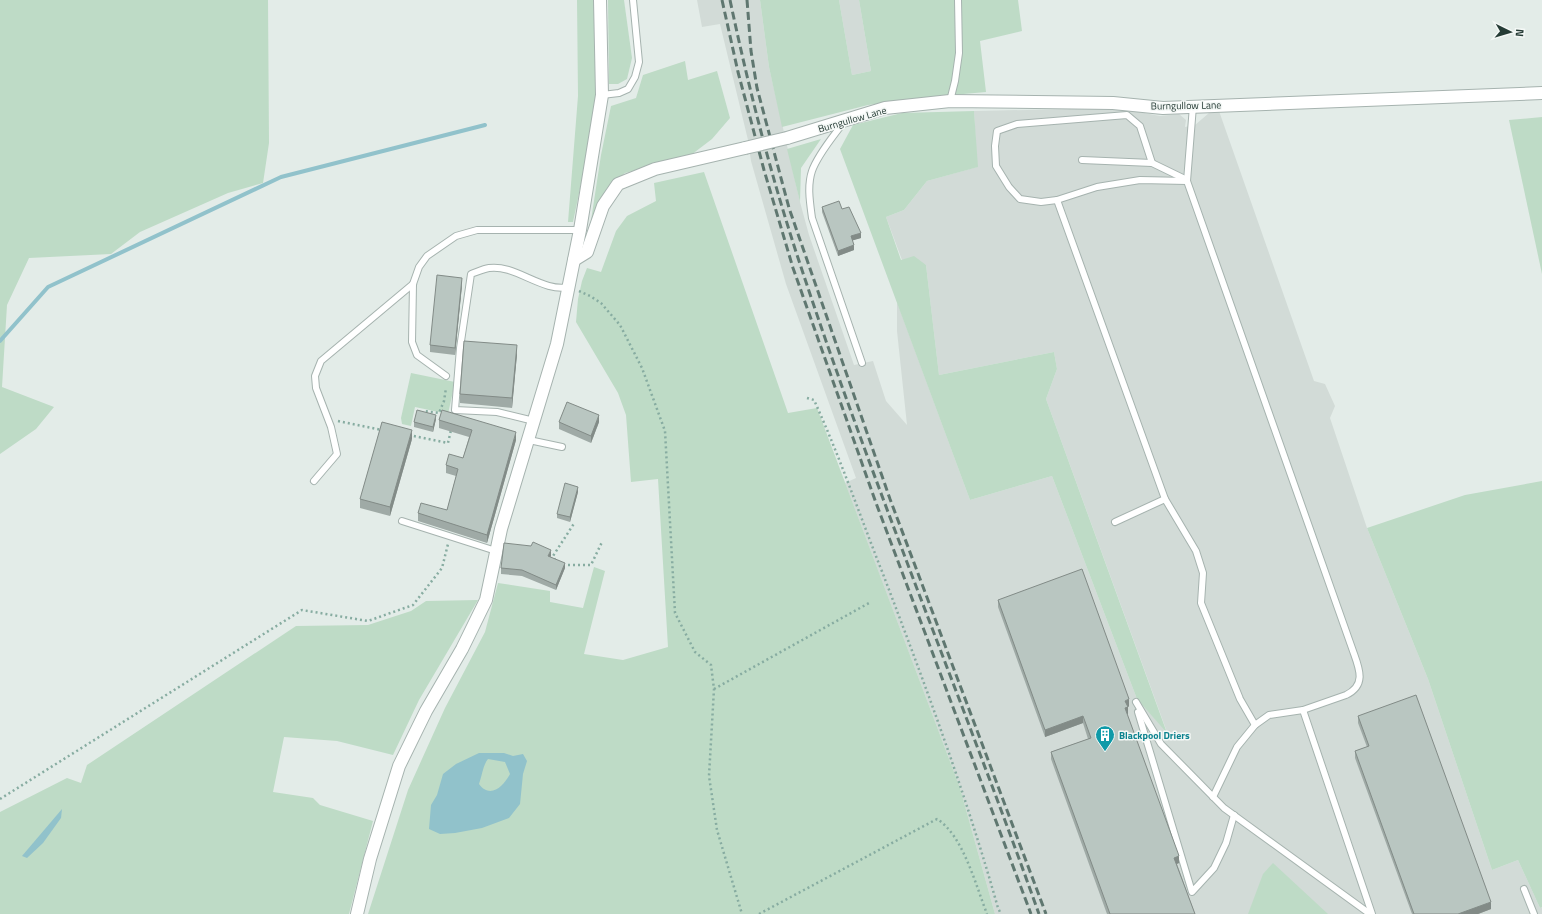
<svg xmlns="http://www.w3.org/2000/svg" width="1542" height="914" viewBox="0 0 1542 914" font-family="'Titillium Web',sans-serif">
<style>
.built{fill:#d2dbd7}
.green{fill:#bedbc6}
.water{fill:#91c2cb;fill-rule:evenodd}
.lines{fill:none;stroke-linecap:round;stroke-linejoin:round}
.stream{stroke:#91c2cb;stroke-width:4}
.service-casing{stroke:#a6b3af;stroke-width:8}
.minor-casing{stroke:#a6b3af;stroke-width:14}
.path{stroke:#87aca1;stroke-width:2.5;stroke-dasharray:2 3;stroke-linecap:butt}
.service{stroke:#fff;stroke-width:6}
.minor{stroke:#fff;stroke-width:12}
.rail{stroke:#5f7770;stroke-width:3;stroke-dasharray:8 4;stroke-linecap:butt}
.minor-bridge-casing{stroke:#a6b3af;stroke-width:14;stroke-linecap:butt}
.minor-bridge{stroke:#fff;stroke-width:12}
.wall{fill:#9faaa6}
.shaded-wall{fill:#828b87}
.building{fill:#b9c6c1;stroke:#828b87}
.labels{text-anchor:middle;stroke-width:3;stroke-linejoin:round;paint-order:stroke}
.street-label{font-size:10px;fill:#253b35;stroke:#f4f8f6}
.culture-label{font-size:10px;font-weight:bold;fill:#0d838f;stroke:#f4f8f6;text-anchor:start}
</style>
<rect width="100%" height="100%" fill="#e3ece8"/>
<g class="built">
<path d="M697,0H760L769,67L800,202L809,235L854,365L873,361L886,401L907,425L897,331V302L970,500L1052,476L1137,699L1167,732L1046,399L1057,369L1054,352L939,375L926,265L902,260L886,217L904,210L927,181L977,167L974,111L1118,108L1160,116L1179,114L1186,120L1185,127L1195,125L1209,113L1219,111L1314,381L1325,384L1335,406L1330,418L1367,528L1428,679L1492,870L1518,860L1540,908L1542,907V914H995L960,788L845,483L856,478L786,284L751,161L748,140L720,24L702,27Z"/>
<path d="M839,0H859L871,71L852,75Z"/>
</g>
<g class="green">
<path d="M0,0H268L269,143L263,183L228,193L140,232L111,254L29,258L7,305L2,387L54,407L36,429L0,454Z"/>
<path d="M577,0H594L597,82L592,131L573,222H568L578,96Z"/>
<path d="M608,0H624L632,58L627,79L618,84H609Z"/>
<path d="M760,0H839L852,75L871,71L859,0H1018L1022,31L980,41L986,92L941,96L868,105L782,127L769,67Z"/>
<path d="M685,61L688,80L717,71L730,118L712,139L691,155L625,173L607,188L590,227L601,155L611,106L636,98L643,75Z"/>
<path d="M974,111L978,167L927,181L904,210L886,217L901,260L914,256L926,265L939,375L1054,352L1057,369L1046,399L1167,733L1137,699L1052,476L970,500L840,149L853,125L902,113Z"/>
<path d="M1542,117V274L1509,120Z"/>
<path d="M821,139L801,168L800,202L787,149Z"/>
<path d="M704,172L788,413L817,408L960,788L995,914H368L408,790L445,708L485,632L498,583L550,591V602L583,608L594,567L605,571L584,654L623,660L668,647L658,479L631,482L626,415L618,393L576,322L578,299L582,281L587,268L601,272L616,231L627,216L656,201L654,183Z"/>
<path d="M411,373L455,382L448,414L415,407L411,426L402,424L401,418Z"/>
<path d="M1542,481V907L1540,908L1518,860L1492,870L1428,679L1367,528L1465,495Z"/>
<path d="M478,600L419,700L393,755L337,741L284,737L273,792L313,798L320,805L373,821L349,914H0V812L67,778L81,783L87,765L296,626L368,625L411,611L426,601Z"/>
<path d="M1273,863L1328,914H1248L1263,874Z"/>
</g>
<g class="water">
<path d="M479,753H504L513,756L523,754L527,761L523,774L520,804L509,818L482,828L455,833L440,834L429,829L431,805L437,795L443,774L456,764ZM488,759L505,762L510,774C503,787 490,799 479,784C482,776 483,765 488,759Z"/>
<path d="M62,809L61,818L43,843L27,858L22,856Z"/>
</g>
<g class="lines">
<path class="stream" d="M0,341L48,287L281,177L485,125"/>
<g class="service-casing">
<g id="service">
<path d="M602,95L619,93L628,89L635,77L639,62L633,0"/>
<path d="M950,101L955,81L959,53L958,0"/>
<path d="M1193,106L1187,181L1353,651C1359,668 1367,685 1346,695L1303,710L1269,715L1255,725L1237,747L1213,797"/>
<path d="M843,123C833,137 818,154 812,171C807,186 810,203 812,218L862,363"/>
<path d="M1082,160L1152,163L1185,179"/>
<path d="M1152,163L1140,126L1127,115L1017,124L997,131L995,146L996,166L1009,187L1020,199L1041,202L1057,200L1097,187L1140,180L1187,181"/>
<path d="M1057,200L1165,499L1196,551L1203,573L1201,603L1240,699L1255,725"/>
<path d="M446,376L417,355L412,342L413,284L419,267L427,256L456,236L477,230H580"/>
<path d="M534,421L497,412L455,410L460,348L471,274C477,272 483,269 489,268C515,264 543,293 569,287"/>
<path d="M529,440L562,447"/>
<path d="M314,481L337,454L331,427L316,388L315,376L321,361L413,284"/>
<path d="M402,521L496,551"/>
<path d="M1115,522L1165,499"/>
<path d="M1136,702L1161,744L1224,808L1370,914"/>
<path d="M1303,710L1372,914"/>
<path d="M1138,712L1192,892L1214,868L1226,843L1234,815"/>
<path d="M1524,889L1534,914"/>
</g>
</g>
<g class="minor-casing">
<g id="minor">
<path d="M787,138L885,108L950,101L1113,103L1163,108L1542,93"/>
<path d="M574,260L587,252L603,206L618,184L655,169L745,148"/>
<path d="M357,914L370,859L399,766L426,711L462,649L486,600L501,529L557,344L580,230L602,95L600,0"/>
</g>
</g>
<g class="path">
<path d="M579,291L590,296L601,303L620,325L642,368L665,431L675,613L695,652L711,665L714,689L709,776L717,830L742,914"/>
<path d="M807,398L814,400C840,457 860,516 883,574C925,684 966,794 998,908L1001,914"/>
<path d="M423,414L424,411L439,413L444,401L446,388"/>
<path d="M338,421L382,430"/>
<path d="M409,435L448,443L451,430"/>
<path d="M555,560L553,556L575,522"/>
<path d="M563,565H591L602,542"/>
<path d="M714,689L869,603"/>
<path d="M0,799L302,610L368,621L413,605L442,568L448,544"/>
<path d="M759,914L937,819C963,835 976,886 987,914"/>
</g>
<use href="#service" class="service"/>
<use href="#minor" class="minor"/>
<g class="rail">
<path d="M722,0L738,72L764,170L793,268L876,503L1031,914"/>
<path d="M730,0C749,90 772,180 801,267C873,486 962,698 1039,914"/>
<path d="M747,0L751,51L757,88L789,208L890,499L1046,914"/>
</g>
<g class="minor-bridge-casing">
<path id="minor-bridge" d="M745,148L787,138"/>
</g>
<use href="#minor-bridge" class="minor-bridge"/>
</g>
<g class="wall">
<path d="M822,207L842,209L861,238L852,240L854,250L838,256L822,212Z"/>
<path d="M462,285L455,355L430,352V345Z"/>
<path d="M517,354L512,408L460,403V394Z"/>
<path d="M436,419L433,432L414,427V422Z"/>
<path d="M439,420L516,440L487,543L418,521V513L447,510L456,476L446,473V465L463,458L469,437L439,428Z"/>
<path d="M559,422H599L591,443L559,429Z"/>
<path d="M412,439L390,516L360,508V499Z"/>
<path d="M578,492L570,522L557,518V514Z"/>
<path d="M550,556L565,568L556,590L522,576L501,574V568L551,556Z"/>
<path d="M998,600L1129,706L1128,707V714H1127L1179,863L1177,864L1195,914H1107L1051,759V752L1088,739L1083,723L1045,737L998,607Z"/>
<path d="M1358,716L1491,909L1478,914H1412L1355,758V751L1367,747L1358,723Z"/>
</g>
<g class="shaded-wall">
<path d="M861,233V238L851,241V236Z"/>
<path d="M854,245V250L838,256V251Z"/>
<path d="M462,278V285L455,355V348Z"/>
<path d="M517,345V354L512,408V398Z"/>
<path d="M436,415V419L433,432V427Z"/>
<path d="M599,415V422L591,443V436Z"/>
<path d="M412,430V439L390,516V507Z"/>
<path d="M516,432V440L487,543V535Z"/>
<path d="M578,487V492L570,522V517Z"/>
<path d="M551,550V556L548,561V556Z"/>
<path d="M565,563V568L556,590V585Z"/>
<path d="M1129,699V706L1128,707V714L1125,715V701Z"/>
<path d="M1083,716V723L1045,737V730Z"/>
<path d="M1179,856V863L1174,865V858Z"/>
<path d="M1491,902V909L1478,914H1458Z"/>
</g>
<g class="building">
<path d="M839,201L842,209L849,207L861,233L851,236L854,245L838,251L822,207Z"/>
<path d="M437,275L462,278L455,348L430,345Z"/>
<path d="M464,341L517,345L512,398L460,394Z"/>
<path d="M567,402L599,415L591,436L559,422Z"/>
<path d="M417,410L436,415L433,427L414,422Z"/>
<path d="M442,410L516,432L487,535L418,513L421,503L447,510L458,469L446,465L449,454L463,458L472,430L439,420Z"/>
<path d="M382,422L412,430L390,507L360,499Z"/>
<path d="M565,483L578,487L570,517L557,514Z"/>
<path d="M533,542L551,550L548,556L565,563L556,585L522,570L501,568L504,543L531,546Z"/>
<path d="M1082,569L1129,699L1125,701L1128,707L1125,708L1178,853L1179,856L1174,858L1195,914H1110L1051,752L1091,738L1083,716L1045,730L998,600Z"/>
<path d="M1416,695L1491,902L1458,914H1414L1355,751L1369,746L1358,716Z"/>
</g>
<defs>
<g id="building-pin" transform="scale(1)"><path d="M0 17L-7.5 6A9.5 9.5 0 1 1 7.5 6Z" fill="#0f9aa8" stroke="#f4f8f6"/><path d="M-4-6H4V6H1V3H-1V6H-4ZM-2.5-4.3h1.7v1.8h-1.7ZM.8-4.3h1.7v1.8H.8ZM-2.5-1h1.7V.8h-1.7ZM.8-1h1.7V.8H.8Z" fill="#fff"/></g>
</defs>
<g fill-rule="evenodd">
<use href="#building-pin" x="1105" y="735"/>
</g>
<g class="labels">
<g class="street-label">
<text transform="translate(1186 105) rotate(-1)" y="4">Burngullow Lane</text>
<text transform="translate(852 119) rotate(-16)" y="4">Burngullow Lane</text>
</g>
<g class="culture-label">
<text x="1119" y="739">Blackpool Driers</text>
</g>
</g>
<g transform="translate(1510 32) rotate(95)" stroke="#f4f8f6" stroke-width="3" paint-order="stroke">
<path d="M0-3L7 15L0 10L-7 15Z" fill="#253b35"/>
<text y="-6" font-size="11" font-weight="bold" text-anchor="middle" fill="#253b35">N</text>
</g>
</svg>
